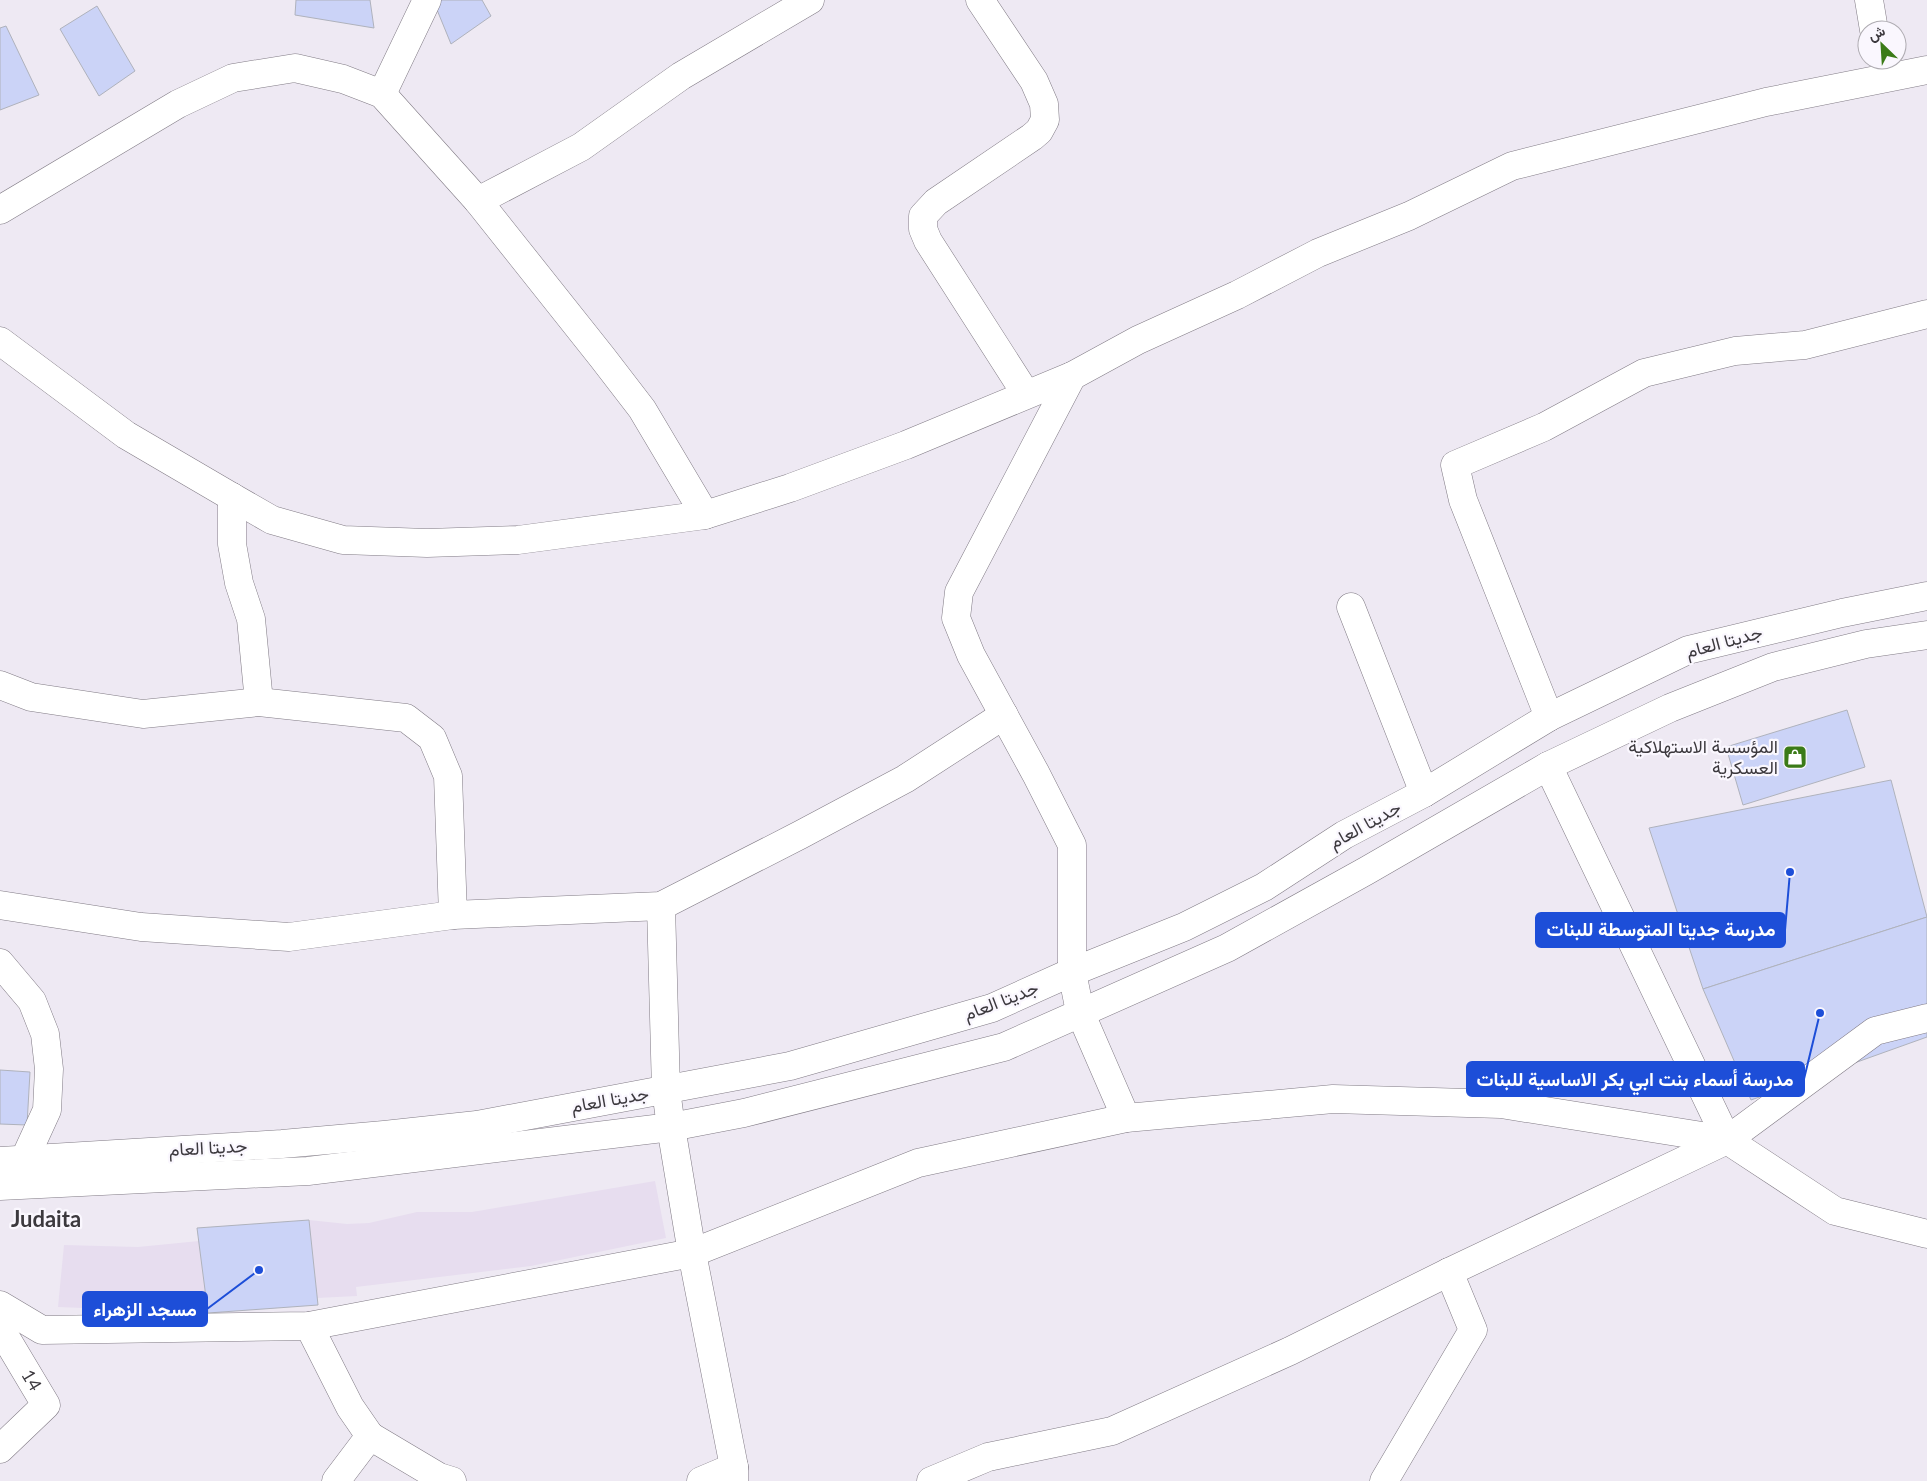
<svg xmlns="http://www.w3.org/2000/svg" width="1927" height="1481" viewBox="0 0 1927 1481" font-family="Lato,Vazirmatn,sans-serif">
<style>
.built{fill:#e7ddef}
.building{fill:#cbd3f7;stroke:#afb2bc}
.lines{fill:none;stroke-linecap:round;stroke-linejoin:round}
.street-casing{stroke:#817b85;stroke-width:29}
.primary-casing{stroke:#817b85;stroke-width:29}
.street{stroke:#fff;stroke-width:28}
.primary{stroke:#fff;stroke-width:28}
.labels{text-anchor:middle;stroke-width:4.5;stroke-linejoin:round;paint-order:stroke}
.street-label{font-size:18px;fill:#3c393e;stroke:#faf7fe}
.poi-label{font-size:18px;fill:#3c393e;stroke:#faf7fe;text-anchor:end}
.district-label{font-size:22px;font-weight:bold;fill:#3c393e;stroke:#faf7fe}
.leader{fill:none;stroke:#1d4ed8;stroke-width:2}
.callout-dot{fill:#1d4ed8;stroke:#faf7fe;stroke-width:2}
.callout{fill:#1d4ed8;stroke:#1d4ed8;stroke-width:2}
.callout-label{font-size:19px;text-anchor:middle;font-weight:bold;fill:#fff}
</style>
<rect width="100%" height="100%" fill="#eee9f3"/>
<g class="built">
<path d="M655,1181L666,1238L531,1266L356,1287L357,1296L317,1298L309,1220L347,1224L369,1223L417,1212H472Z"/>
<path d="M199,1241L208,1313L58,1307L64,1245L138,1247Z"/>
</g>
<g class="building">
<path d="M296,0H370L374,28L295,15Z"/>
<path d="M433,0H482L491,16L451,44Z"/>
<path d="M97,6L135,71L99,96L60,29Z"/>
<path d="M6,26L39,95L0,110V28Z"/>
<path d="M1847,710L1865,767L1743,805L1726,747Z"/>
<path d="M1891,780L1927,917L1703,989L1649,828Z"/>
<path d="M1927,917V1037L1751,1100L1703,989Z"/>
<path d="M0,1070L30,1072L27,1125L0,1124Z"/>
<path d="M309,1220L318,1305L208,1313L197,1228Z"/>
</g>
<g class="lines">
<g class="street-casing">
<g id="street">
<path d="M980,0L1034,81L1044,104L1045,120L1039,131L1032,137L936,202L923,216V229L928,241L1026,394"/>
<path d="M1869,0L1874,30"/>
<path d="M382,94L427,0"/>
<path d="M478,201L581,147L681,76L810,0"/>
<path d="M0,210L178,104L233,78L295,68L343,79L382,94L478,201L602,357L642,409L705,515"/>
<path d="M0,341L126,435L232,497L272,520L343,540L427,543L518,540L705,515L790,488L906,445L1072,376L1138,340L1237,295L1318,253L1409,216L1512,166L1766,102L1927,70"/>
<path d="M1072,376L959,592L956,618L971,655L1036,774L1072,845V972L1080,1012L1126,1118"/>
<path d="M232,497V544L239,583L251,619L259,702"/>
<path d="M1351,607L1424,793"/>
<path d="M0,685L31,697L143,714L259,702L406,718L432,738L448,776L453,915"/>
<path d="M1549,717L1463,500L1455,465L1544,427L1644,373L1735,351L1805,345L1927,314"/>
<path d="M1548,766L1727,1140"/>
<path d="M0,905L141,927L289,937L453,915L661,906L800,835L905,779L1004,715"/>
<path d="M661,906L666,1090L671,1127L692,1253L734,1467V1481"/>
<path d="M0,963L32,1001L45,1034L49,1069L47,1110L25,1158L10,1177"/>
<path d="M0,1305L42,1330L309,1326L692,1253L918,1163L1126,1118L1333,1099L1501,1104L1727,1140L1835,1211L1927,1234"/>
<path d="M309,1326L350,1407L370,1436L336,1481"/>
<path id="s1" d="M0,1328L46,1405L0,1449"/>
<path d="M370,1436L439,1477L452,1481"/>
<path d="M701,1481L734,1467"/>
<path d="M931,1481L988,1457L1112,1431L1290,1351L1449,1272L1727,1140L1875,1031L1927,1018"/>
<path d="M1384,1481L1473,1330L1449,1272"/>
</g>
</g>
<g class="primary-casing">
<g id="primary">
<path d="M0,1161L282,1144L384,1135L477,1125L790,1066L992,1008L1072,972L1184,927L1264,887L1344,835L1424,793L1549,717L1688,650L1842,613L1927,596"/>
<path d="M0,1186L308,1171L671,1127L744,1113L1004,1047L1227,948L1366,871L1548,766L1670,708L1773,667L1866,644L1927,635"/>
</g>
</g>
<use href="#street" class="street"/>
<use href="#primary" class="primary"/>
</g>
<defs>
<g id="shop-square" transform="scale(1.25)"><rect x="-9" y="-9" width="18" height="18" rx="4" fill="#3b7b18" stroke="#faf7fe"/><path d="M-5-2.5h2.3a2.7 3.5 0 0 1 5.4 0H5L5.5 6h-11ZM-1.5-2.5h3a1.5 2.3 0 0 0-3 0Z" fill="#fff"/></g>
</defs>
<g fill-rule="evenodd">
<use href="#shop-square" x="1795" y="757"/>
</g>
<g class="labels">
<g class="street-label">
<text transform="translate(1724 642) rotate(-15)" y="6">جديتا العام</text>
<text transform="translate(1365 825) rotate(-29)" y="6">جديتا العام</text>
<text transform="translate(1001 1001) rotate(-21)" y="6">جديتا العام</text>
<text transform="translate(610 1100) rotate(-10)" y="6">جديتا العام</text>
<text transform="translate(208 1148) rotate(-3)" y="6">جديتا العام</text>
<text dy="6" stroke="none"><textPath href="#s1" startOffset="61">14</textPath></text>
</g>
<g class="poi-label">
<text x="1778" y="753">المؤسسة الاستهلاكية<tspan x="1778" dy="21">العسكرية</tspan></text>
</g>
<g class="district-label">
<text x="46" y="1227">Judaita</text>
</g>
</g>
<path class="leader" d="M1790 872L1785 930M1820 1013L1804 1079M259 1270L207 1309"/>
<g class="callout-dot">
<circle cx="1790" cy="872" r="5"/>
<circle cx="1820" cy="1013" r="5"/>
<circle cx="259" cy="1270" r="5"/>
</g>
<g class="callout">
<rect x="1536" y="913" width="249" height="34" rx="5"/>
<rect x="1467" y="1062" width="337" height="34" rx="5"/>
<rect x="83" y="1292" width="124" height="34" rx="5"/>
</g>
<g class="callout-label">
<text x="1661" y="936">مدرسة جديتا المتوسطة للبنات</text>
<text x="1635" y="1086">مدرسة أسماء بنت ابي بكر الاساسية للبنات</text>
<text x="145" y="1316">مسجد الزهراء</text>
</g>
<g transform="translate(1882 45) rotate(335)"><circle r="24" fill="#faf7fe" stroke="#aeabb1"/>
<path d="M0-4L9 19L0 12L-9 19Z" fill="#3b7b18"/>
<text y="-8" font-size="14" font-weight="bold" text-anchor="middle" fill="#3c393e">ش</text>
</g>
</svg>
